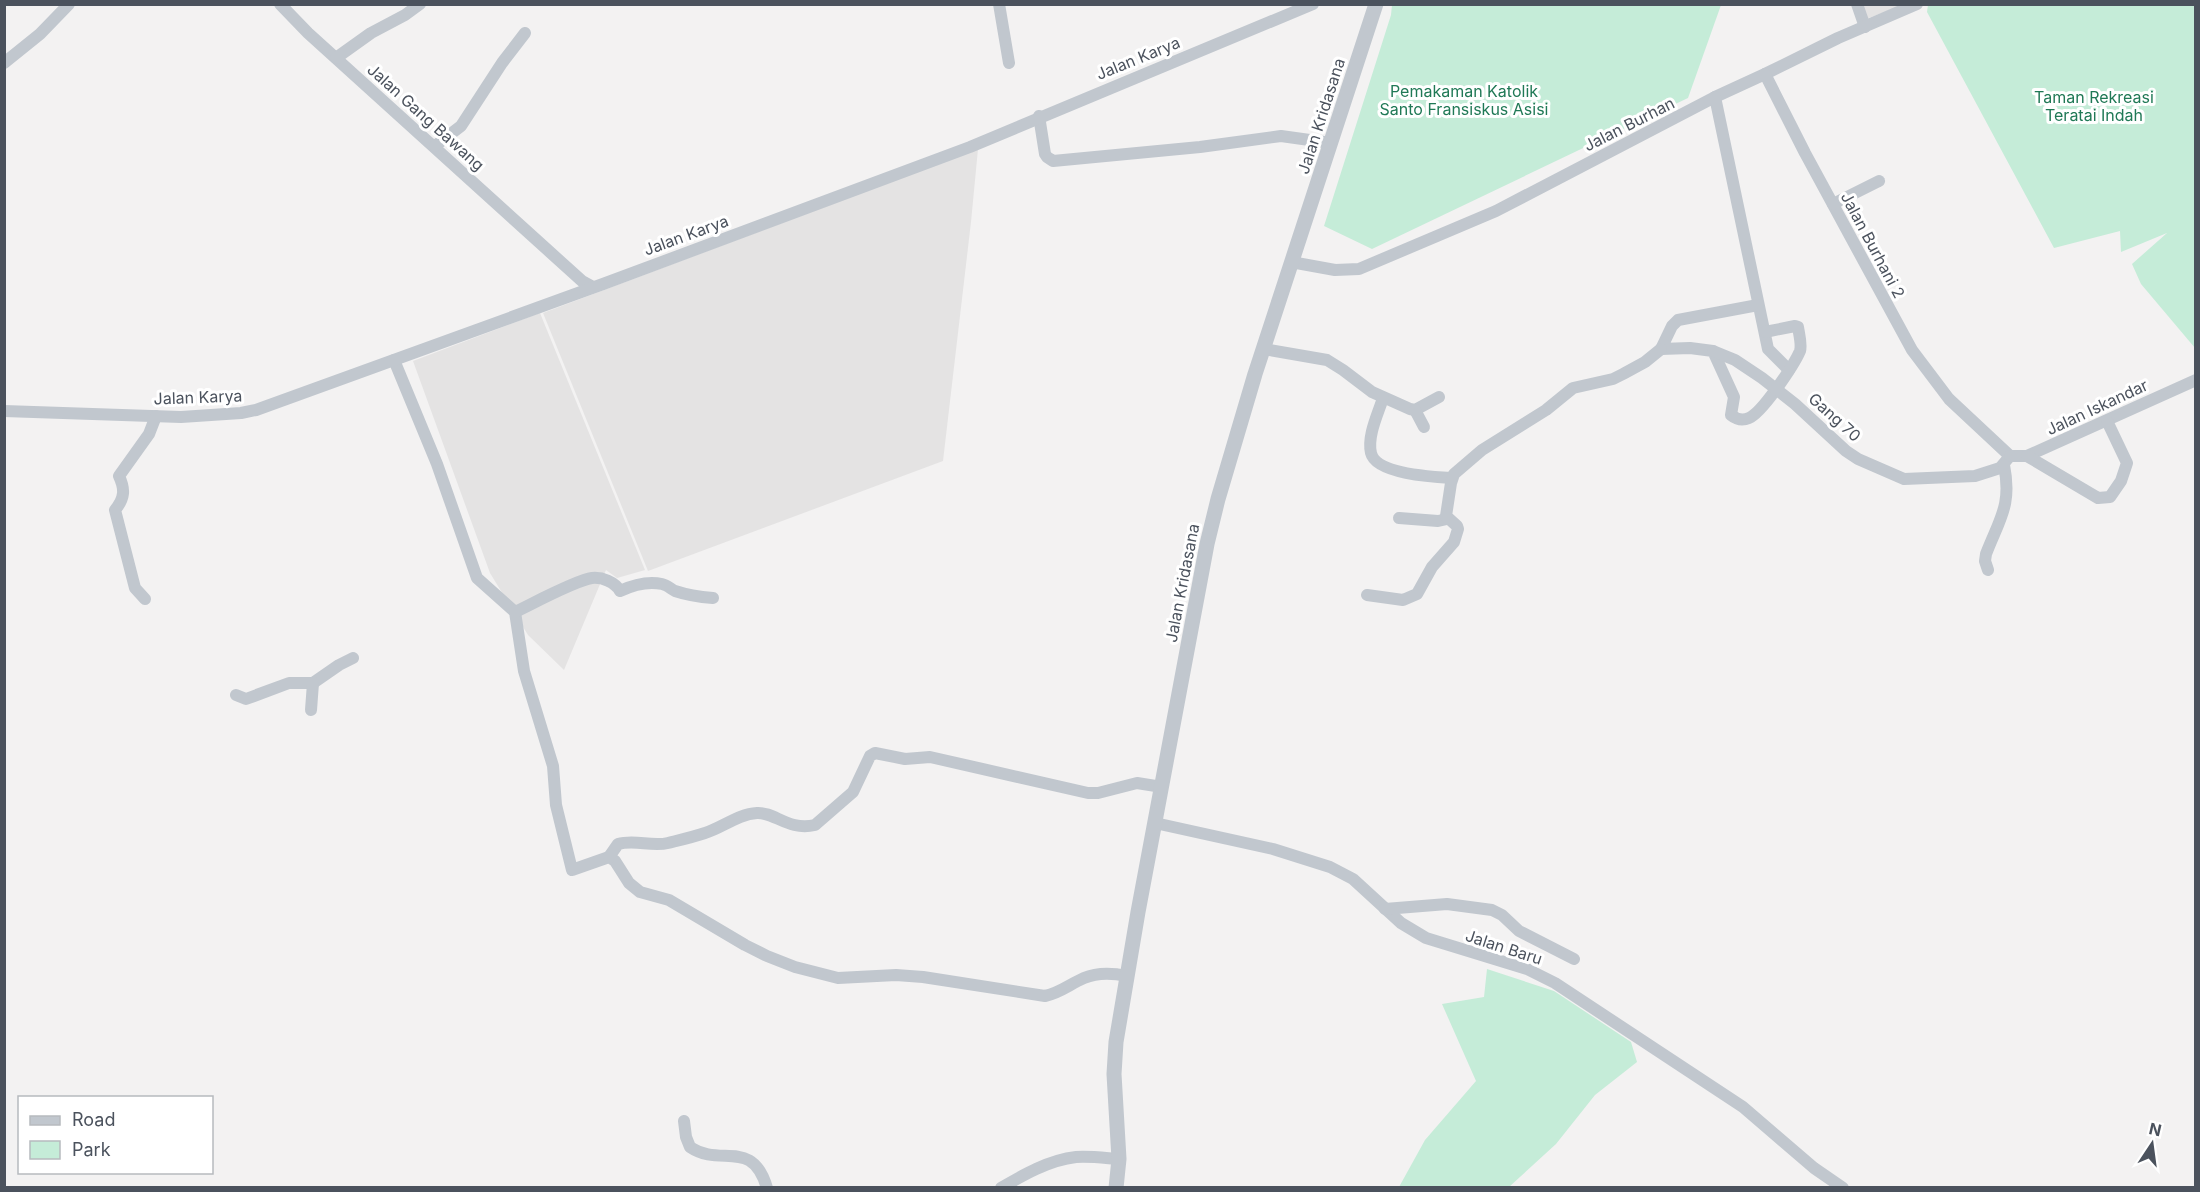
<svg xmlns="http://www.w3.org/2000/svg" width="2200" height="1192" viewBox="0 0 2200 1192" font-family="Inter,sans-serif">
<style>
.education{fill:#e4e3e3}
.green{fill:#c5ecd8}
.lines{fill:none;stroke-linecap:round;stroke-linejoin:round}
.minor{stroke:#c1c7ce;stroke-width:12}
.tertiary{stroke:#c1c7ce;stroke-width:15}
.labels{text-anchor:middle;stroke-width:6;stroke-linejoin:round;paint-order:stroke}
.street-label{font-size:16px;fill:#4b525d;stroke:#fff}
.park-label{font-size:16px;fill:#207956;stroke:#fff}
</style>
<rect width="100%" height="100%" fill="#f3f2f2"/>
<g class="education">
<path d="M1860,4L1903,5L1866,19Z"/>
<path d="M978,149L971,222L943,461L648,571L543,313Z"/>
<path d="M540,313L645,570L617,578L606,570L564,670L528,635L490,573L413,361Z"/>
</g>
<g class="green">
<path d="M1392,5V4L1721,5L1688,98L1372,249L1324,226L1391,15Z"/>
<path d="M1928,5H2195V348L2141,284L2132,264L2167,233L2121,252L2120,231L2054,248L1927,12Z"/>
<path d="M1487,969L1554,991L1631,1042L1637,1062L1595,1095L1556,1144L1509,1187H1399L1425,1140L1476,1081L1442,1004L1484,997Z"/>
</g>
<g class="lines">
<g class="minor">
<path d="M280,4L308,33L551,253L582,281L593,287"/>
<path d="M999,4L1009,63"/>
<path d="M1857,4L1865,27"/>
<path d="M336,58L371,33L405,15L420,4"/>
<path d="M4,63L40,34L69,4"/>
<path d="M1765,74L1838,38L1917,4"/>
<path d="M1715,97L1765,74L1805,153L1912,350L1949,399L2010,456"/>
<path d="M1039,116L1045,154L1047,157L1053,161L1200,147L1281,136L1331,143"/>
<path d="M435,146L461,126L502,63L525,33"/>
<path d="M1833,204L1879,181"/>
<path d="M1291,262L1335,270L1359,269L1496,211L1715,97L1768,349L1789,370"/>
<path d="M1758,305L1678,320L1672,326L1661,349L1690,348L1713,351L1734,397L1731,415C1736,419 1742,421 1749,418C1762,413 1794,365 1800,351C1802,344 1799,334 1798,327L1795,326L1765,332"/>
<path d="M1264,349L1327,360L1343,370L1372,392L1410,409L1415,410L1439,397"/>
<path d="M1713,351L1735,360L1762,378L1795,404L1846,451L1858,459L1904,479L1975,476L2000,468L2010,456"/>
<path d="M394,360L437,464L477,578L515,612L524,671L553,766L556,805L572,870L609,857L615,861L629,883L640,892L669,900L745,945L767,956L795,967L838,978L896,975L923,977L1045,996C1060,993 1070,984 1084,978C1098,972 1113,973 1127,976"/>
<path d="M1383,398C1378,414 1367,436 1371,453C1376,474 1434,477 1452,478"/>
<path d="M1415,410L1424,427"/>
<path d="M4,411L181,417L241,413L256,410L603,284L970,147L1313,4"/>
<path d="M2010,456H2027L2196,380"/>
<path d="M2027,456L2098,498L2110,497L2121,481L2127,463L2107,421"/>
<path d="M1399,518L1438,521L1447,519"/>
<path d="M1988,570L1985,561L1986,554C2000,518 2012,505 2004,465"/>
<path d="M1367,595L1403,600L1417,594L1432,567L1454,542L1458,529L1457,526L1446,516L1451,483L1454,474L1482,450L1546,410L1573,388L1613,379L1623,374L1645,362L1661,349"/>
<path d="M145,599L135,588L115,510C125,498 125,489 119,476L149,434L156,416"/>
<path d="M515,612C532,604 576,580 592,578C602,577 615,582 620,591C633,585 648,581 662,584C667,585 671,589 675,591C687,595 700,597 713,598"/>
<path d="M236,695L246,699L289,683H313L339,665L353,658"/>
<path d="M311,710L313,683"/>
<path d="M1155,823L1273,849L1330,867L1353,879L1401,923L1426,938L1527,969L1555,983L1743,1107L1814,1168L1843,1188"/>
<path d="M609,857L618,844C635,839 651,847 668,843C680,840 693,837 705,833C722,828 738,814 757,813C775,812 788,831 815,825L853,792L870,756L875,753L905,759L930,757L1088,793H1098L1137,783L1162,787"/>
<path d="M1385,909L1447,904L1492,910L1502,915L1519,931L1574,959"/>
<path d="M684,1121L686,1137L690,1147C721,1168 752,1137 767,1188"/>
<path d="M1001,1188C1023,1175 1049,1160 1076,1157C1090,1156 1105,1158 1119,1159"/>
</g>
<path class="tertiary" d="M1116,1188L1119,1159L1114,1074L1116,1042L1138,912L1207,544L1218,499L1255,374L1376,4"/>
</g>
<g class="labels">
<g class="street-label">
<text transform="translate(1138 58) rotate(-22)" y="6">Jalan Karya</text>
<text transform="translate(1321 116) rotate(-72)" y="6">Jalan Kridasana</text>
<text transform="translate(426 117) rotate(42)" y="6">Jalan Gang Bawang</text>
<text transform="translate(1629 124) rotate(-27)" y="6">Jalan Burhan</text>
<text transform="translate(686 235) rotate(-20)" y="6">Jalan Karya</text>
<text transform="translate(1873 245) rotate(62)" y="6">Jalan Burhani 2</text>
<text transform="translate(198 397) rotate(-2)" y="6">Jalan Karya</text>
<text transform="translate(2097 407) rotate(-25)" y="6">Jalan Iskandar</text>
<text transform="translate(1835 417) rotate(42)" y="6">Gang 70</text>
<text transform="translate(1182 583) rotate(-79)" y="6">Jalan Kridasana</text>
<text transform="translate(1504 947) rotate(18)" y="6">Jalan Baru</text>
</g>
<g class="park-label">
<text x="1464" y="97">Pemakaman Katolik<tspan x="1464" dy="18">Santo Fransiskus Asisi</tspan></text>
<text x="2094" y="103">Taman Rekreasi<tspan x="2094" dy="18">Teratai Indah</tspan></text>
</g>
</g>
<rect width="2200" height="1192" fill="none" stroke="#4b525d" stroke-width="12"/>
<rect x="18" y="1096" width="195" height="78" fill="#ffffff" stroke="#b7babe" stroke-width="1.5"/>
<rect x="30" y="1116" width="30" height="9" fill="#c1c7ce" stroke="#b7babe" stroke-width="1.5"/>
<text x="72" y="1126" font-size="18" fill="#4b525d">Road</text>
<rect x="30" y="1141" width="30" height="18" fill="#c5ecd8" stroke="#b7babe" stroke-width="1.5"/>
<text x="72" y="1156" font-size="18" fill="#4b525d">Park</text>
<g transform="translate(2152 1144) rotate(13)" stroke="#ffffff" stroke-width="4.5" paint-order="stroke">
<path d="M0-4.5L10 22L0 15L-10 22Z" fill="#4b525d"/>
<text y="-9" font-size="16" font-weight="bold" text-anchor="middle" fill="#4b525d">N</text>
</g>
</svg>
